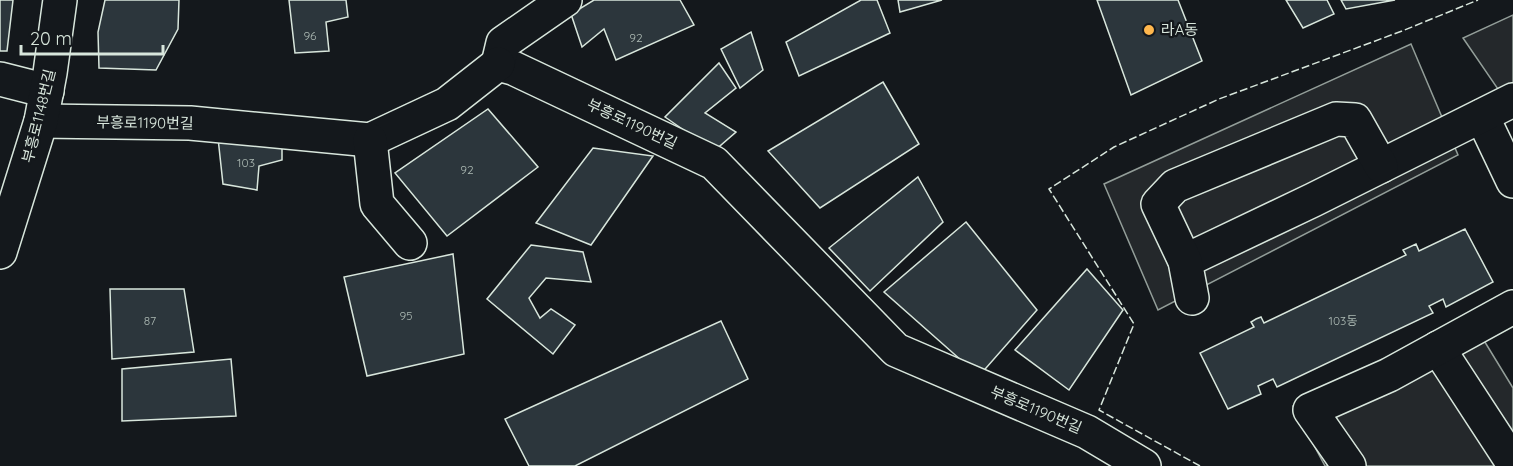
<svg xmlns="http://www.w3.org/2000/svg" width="1513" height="466" viewBox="0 0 1513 466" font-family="Quicksand,'Noto Sans KR',sans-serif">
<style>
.parking{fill:#24282b;stroke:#939e99;stroke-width:1.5}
.building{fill:#2c363c;stroke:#d8e6dc;stroke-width:1.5}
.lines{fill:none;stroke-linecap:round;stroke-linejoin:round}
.minor-casing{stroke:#d8e6dc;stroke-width:36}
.minor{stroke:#14181c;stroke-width:33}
.fence{stroke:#d8e6dc;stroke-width:1.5;stroke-dasharray:8 3;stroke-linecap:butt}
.poi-dot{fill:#ffb74d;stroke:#14181c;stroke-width:2}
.labels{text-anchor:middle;stroke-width:4.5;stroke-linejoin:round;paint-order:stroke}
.number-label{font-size:12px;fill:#adbab4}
.poi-label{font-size:15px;fill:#d8e6dc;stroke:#14181c;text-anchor:start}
.street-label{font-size:15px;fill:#d8e6dc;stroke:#14181c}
</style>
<rect width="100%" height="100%" fill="#14181c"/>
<g class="parking">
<path d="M1513,15V111L1463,38Z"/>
<path d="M1411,44L1458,155L1158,310L1104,184Z"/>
<path d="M1469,316L1513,388V466H1325L1293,406Z"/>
</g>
<g class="building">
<path d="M0,0H13L7,51H0Z"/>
<path d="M105,0H179L178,29L156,70L99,68L98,32Z"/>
<path d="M289,0H346L348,17L326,22L329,51L295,53Z"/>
<path d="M594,0H680L694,25L616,60L604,29L582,47L571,14Z"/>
<path d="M861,0H877L890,33L799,76L786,42Z"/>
<path d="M898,0H942L900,12Z"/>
<path d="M1097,0H1178L1202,61L1131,95Z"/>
<path d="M1286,0H1327L1334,14L1303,28Z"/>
<path d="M1341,0H1395L1346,9Z"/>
<path d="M751,32L763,70L740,88L721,49Z"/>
<path d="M719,63L736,88L705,113L736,132L714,151L665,117Z"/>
<path d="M883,82L919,144L820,208L768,151Z"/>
<path d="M488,109L538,167L447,236L395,173Z"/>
<path d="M218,138L282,139V160L259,166L257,190L223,184Z"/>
<path d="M593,148L653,156L591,245L536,223Z"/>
<path d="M918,177L943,222L870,291L829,248Z"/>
<path d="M966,222L1037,310L979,376L884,292Z"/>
<path d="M1465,229L1493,282L1446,307L1443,299L1429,306L1433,313L1277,387L1273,379L1258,386L1261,394L1228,409L1200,353L1254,327L1251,322L1256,319L1261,317L1264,323L1406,255L1403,250L1416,244L1419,251Z"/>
<path d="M531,245L583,252L591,282L546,278L529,298L540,318L551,309L575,325L553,354L487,299Z"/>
<path d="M453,254L464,354L367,376L344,277Z"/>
<path d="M1087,269L1123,310L1069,390L1015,350Z"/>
<path d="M110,289H184L194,352L112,359Z"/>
<path d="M721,321L748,379L575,466H529L505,419Z"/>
<path d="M231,359L236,416L122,421V369Z"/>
</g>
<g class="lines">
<g class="minor-casing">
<g id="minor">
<path d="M498,64L513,68L714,163L896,350L1087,432L1144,466"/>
<path d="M498,64L503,43L565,0"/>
<path d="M0,79L47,91"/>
<path d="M1482,116L1513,181"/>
<path d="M41,121L190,123L370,140L447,104L498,64"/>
<path d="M370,140L377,204L410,243"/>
<path d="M0,252L41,121L50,73L60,0"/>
<path d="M1185,261L1313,200L1513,100"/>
<path d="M1192,298L1185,261L1158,204L1175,186L1336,119L1355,120L1381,166"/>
<path d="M1438,348L1513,463"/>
<path d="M1349,466L1310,410L1389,375L1513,307"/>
</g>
</g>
<use href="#minor" class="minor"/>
<path class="fence" d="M1200,466L1099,410L1134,324L1049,189L1114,147L1219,99L1402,31L1478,0"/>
</g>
<circle class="poi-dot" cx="1149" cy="30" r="6"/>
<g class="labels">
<g class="number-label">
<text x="310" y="40">96</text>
<text x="636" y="42">92</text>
<text x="246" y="167">103</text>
<text x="467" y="174">92</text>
<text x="406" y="320">95</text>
<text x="150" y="325">87</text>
<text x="1343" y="325">103동</text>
</g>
<g class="poi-label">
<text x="1161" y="35">라A동</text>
</g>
<g class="street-label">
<text transform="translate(39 116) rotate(-76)" y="5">부흥로1148번길</text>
<text transform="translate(145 123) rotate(1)" y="5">부흥로1190번길</text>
<text transform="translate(632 124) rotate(25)" y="5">부흥로1190번길</text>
<text transform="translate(1036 410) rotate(23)" y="5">부흥로1190번길</text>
</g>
</g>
<path d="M21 45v9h142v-9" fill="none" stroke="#d8e6dc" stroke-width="3"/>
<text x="30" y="45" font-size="18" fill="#d8e6dc" stroke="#14181c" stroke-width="4.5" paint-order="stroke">20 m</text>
</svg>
